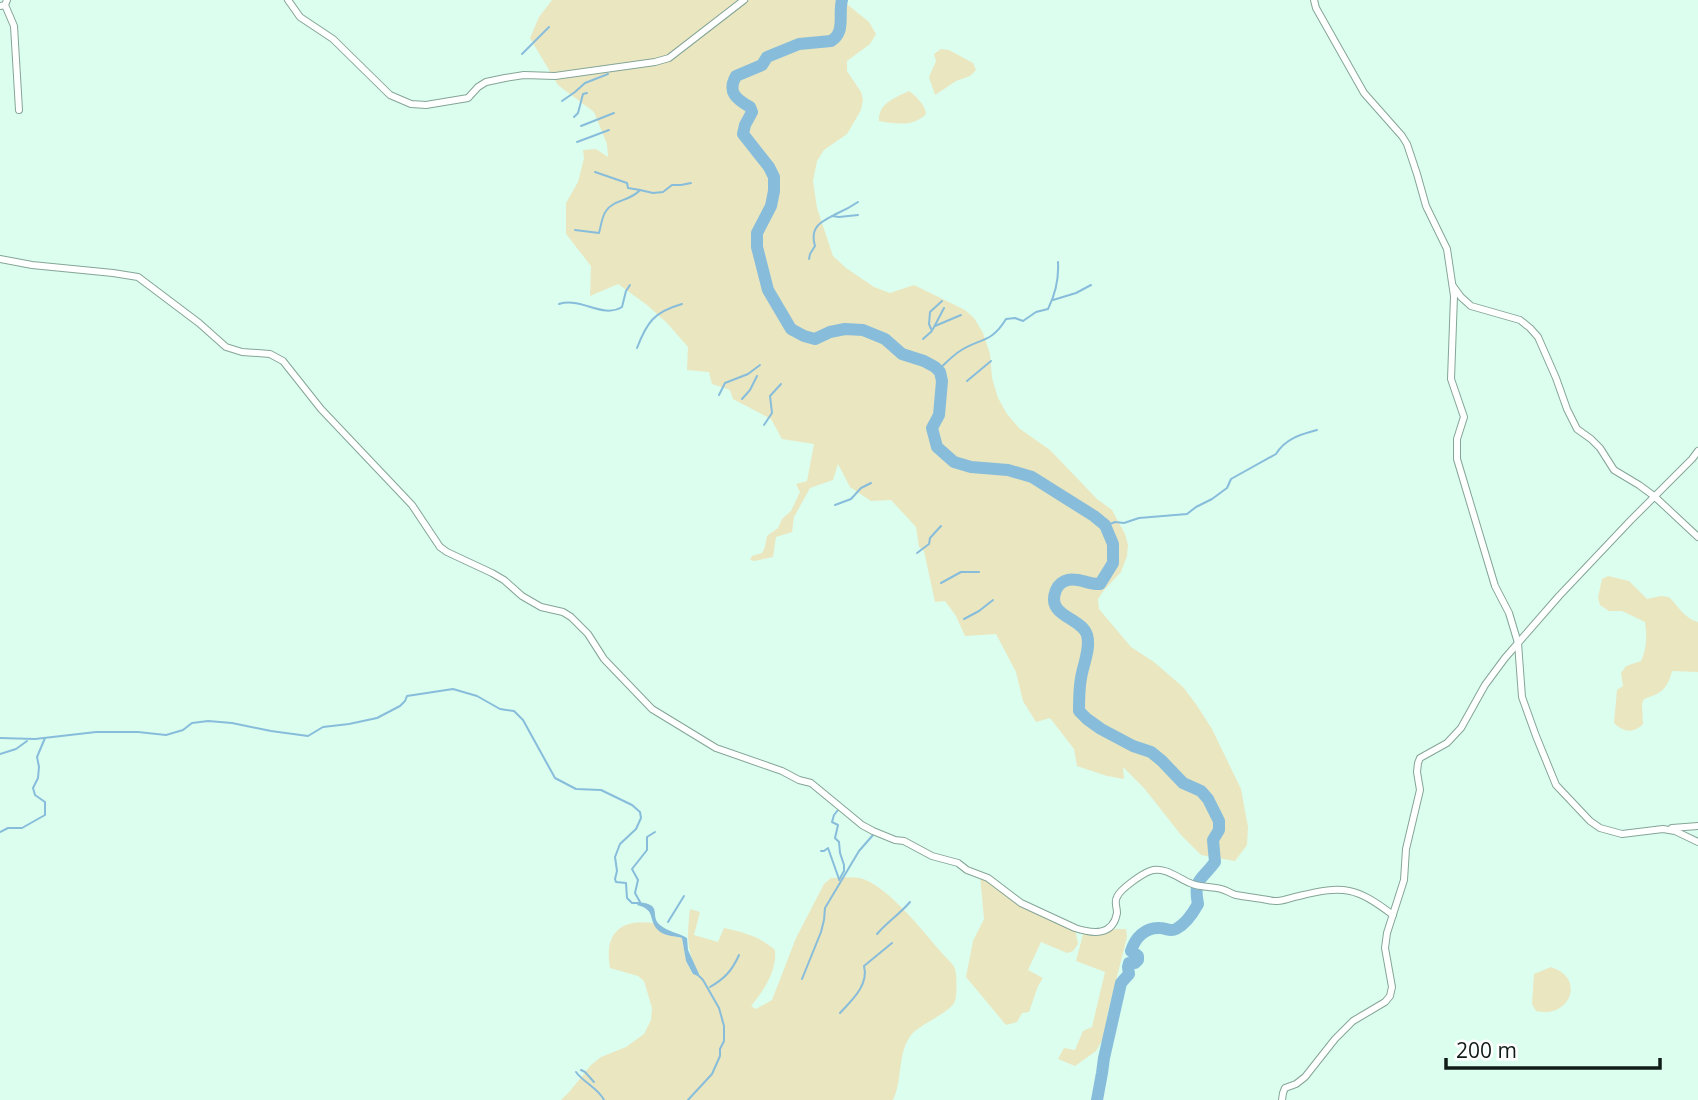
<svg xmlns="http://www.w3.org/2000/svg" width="1698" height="1100" viewBox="0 0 1698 1100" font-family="'Open Sans',sans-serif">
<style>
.green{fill:#eae6c0}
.water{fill:#87bddb}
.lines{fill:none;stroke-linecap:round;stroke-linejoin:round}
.stream{stroke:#87bddb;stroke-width:2}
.river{stroke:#87bddb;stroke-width:12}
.street-casing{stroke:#84a597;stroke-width:8}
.street{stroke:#fff;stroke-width:6}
</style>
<rect width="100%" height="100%" fill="#dcfeef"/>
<g class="green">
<path d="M552,0H842L869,22L876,34L870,44L847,61V71L861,92L863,99L861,110L847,134L824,150L817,161L813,181L817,208L833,256L846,268L874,287L890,293L914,285L965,310L974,318L983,333L990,354L992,378L998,398L1007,414L1020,429L1050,450L1097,499L1112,510L1125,534L1128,545L1127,556L1121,572L1104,590L1098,599L1099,609L1131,647L1154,662L1183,687L1196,704L1212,729L1241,789L1248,827L1247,845L1235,861L1201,855L1181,835L1144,788L1123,767L1124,779L1107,776L1077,766L1074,749L1050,718L1036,722L1023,701L1016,672L996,634L965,636L956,616L945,601L935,602L924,551L919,547L916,527L891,500L871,501L850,487L838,464L833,480L810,488L794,517L792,532L776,537L773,557L754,561L750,560L752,556L762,553L765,547L767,536L778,528L782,519L791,511L800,492L796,484L807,481L814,444L782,439L771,419L733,399L730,390L712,384L709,372L687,370L688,347L667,323L647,305L618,284L590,296L591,266L566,234V203L578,182L584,158L583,150L596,149L608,157L607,144L594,112L558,85L530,38L539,17Z"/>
<path d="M941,49L949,50L973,63L976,70L970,76L956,81L935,95L929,77L936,61L934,54Z"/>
<path d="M909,91C916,96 926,106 926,114C914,127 895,124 879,121C878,103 895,98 909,91Z"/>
<path d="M1608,576L1629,581L1647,599L1661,596L1669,597C1679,607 1684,618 1698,622V672L1672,671C1668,689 1660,694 1644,699L1642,704L1643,724C1634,734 1623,732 1614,723L1617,690L1623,686L1621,673L1626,666L1641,661C1647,648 1647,636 1645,622L1622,611H1609L1600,605L1598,598L1602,579Z"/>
<path d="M980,875L1010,896L1075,928L1078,944L1073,951L1067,953L1041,942L1028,970L1043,978L1038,986L1029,1012L1022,1013L1017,1022L1006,1025L966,977L973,941L984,919Z"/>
<path d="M831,878C842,878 858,875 868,881C894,894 922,930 941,952C945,957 953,963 955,969C957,974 957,996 955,1001C949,1014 923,1022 912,1034C897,1051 903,1080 893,1100H561L570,1091L591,1065L601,1057L626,1047L644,1034L651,1020L652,1008L644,981L638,976L610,968C604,935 619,918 653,923C663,935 668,935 682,938L686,961L693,974L698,975L699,974C686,950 687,936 690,909L700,912L694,935L718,942L724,928C744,932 760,937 775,950C777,971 764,990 751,1006L756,1009L772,1000L796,938L824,884Z"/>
<path d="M1117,929H1126L1127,937L1107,1016L1104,1037L1096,1051L1075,1066L1058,1059L1064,1048L1075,1050L1083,1031L1092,1027L1105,972L1076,961L1084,931Z"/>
<path d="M1551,967C1587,979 1569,1019 1536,1011L1532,1004L1534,974Z"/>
</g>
<path class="water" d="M639,902C664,905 649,916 660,925C668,932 679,933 687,938L688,950L699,974L698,976L693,974L686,961L682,938C675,936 665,936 659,931C647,920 657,910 637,905Z"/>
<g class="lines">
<g class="stream">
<path d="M522,54L549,27"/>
<path d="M562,101L575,92L585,83L608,74"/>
<path d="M574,117L578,113L583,94L587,93"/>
<path d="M581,126L614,113"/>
<path d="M577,142L609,130"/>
<path d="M595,172L627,183L628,188L640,190"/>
<path d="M832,216L839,217L858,215"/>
<path d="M575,230L599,233C601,226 602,216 606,211C614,199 631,201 640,190L653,193L663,192L672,185H681L691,183"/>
<path d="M809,259L810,254L815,246C809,225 823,221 838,213C845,210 852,206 858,202"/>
<path d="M1053,300L1076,293L1091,285"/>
<path d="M559,304C582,297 602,319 622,307L626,291L630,285"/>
<path d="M935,326L961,315"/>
<path d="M933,329L944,308"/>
<path d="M923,339L932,331L929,324L930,312L942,301"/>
<path d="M637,348C647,322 654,312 682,304"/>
<path d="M938,370C945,364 952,356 960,351C979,338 991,344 1006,319L1015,318L1023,321L1036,312L1048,309C1056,293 1059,279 1058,262"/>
<path d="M967,381L991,361"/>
<path d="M719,395L725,383L748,374L760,365"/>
<path d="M742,399L750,390L757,376"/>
<path d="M764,425L772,413L770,396L781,384"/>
<path d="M835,505L851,499L861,488L871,483"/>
<path d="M1108,532L1110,524L1115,522L1124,523L1139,518L1187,514L1196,507L1212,499L1227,488L1231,479L1276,454C1285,439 1301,434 1317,430"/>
<path d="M917,553L929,544L930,538L941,526"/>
<path d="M941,583L961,572H979"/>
<path d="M964,619L979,611L993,600"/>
<path d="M0,738L35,739L96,732H138L166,735L183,730L192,723L208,721L232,723L271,731L308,736L323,727L349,724L377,718L400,706L405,701L407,696L453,689L477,696L500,709L514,711L523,720L555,778L576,789L601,790L632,805L640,812L641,818L636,829L620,844L615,857L617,871L615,879L616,882L626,883L627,898L632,903H640"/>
<path d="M0,754L16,749L27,741"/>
<path d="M838,810L834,815L832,822L838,825L835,838L839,842L840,853L844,865V871L839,880"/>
<path d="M0,832L8,828H22L45,815V802L35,795L33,788L38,778L39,767L37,757L45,738"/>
<path d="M821,851H824L828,848L839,879"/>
<path d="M640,902L635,893L638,880L632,869L647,850V837L655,832"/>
<path d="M668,922L684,896"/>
<path d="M877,934C887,922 900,914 910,902"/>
<path d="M802,979L821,932L824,920L825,908L859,851L873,835"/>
<path d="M710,987C724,979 732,971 739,955"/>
<path d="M840,1013C852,1000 869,985 864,966L892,943"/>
<path d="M581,1070L585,1072L594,1082"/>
<path d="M576,1072C584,1083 598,1088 604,1100"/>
<path d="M688,1100L712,1074L720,1056V1049L724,1041V1026L719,1008L703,980L697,974"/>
</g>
<path class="river" d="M842,0C838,15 846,32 831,41L799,44L767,57L762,65L736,76C727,92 736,99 750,107L752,112L745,125L743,134L769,167L774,177V191L771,206L757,233V247L768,290L791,329L804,336L815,339L830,332L845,329L863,330L885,339L902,354L924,361L935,367L940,372L942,381L939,415L932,428L937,447L954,462L971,467L1008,470L1032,477L1094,516L1105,525L1113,544V563L1100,584C1089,585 1078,577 1068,580C1063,581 1058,585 1056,590C1045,617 1082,617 1087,635C1091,648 1083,665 1081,678C1079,689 1079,700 1079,711L1087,719L1101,729L1133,746L1151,752L1162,761L1183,783L1201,791L1208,799L1219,821V830L1213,840L1215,862C1201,881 1193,878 1198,904C1193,913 1186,924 1176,929C1170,932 1166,928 1160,928C1145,927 1135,938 1131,951L1138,956V960L1135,963H1129L1128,967L1129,974L1121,983L1104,1058L1102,1073L1097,1100"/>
<g class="street-casing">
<g id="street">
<path d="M288,0L300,17L333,39L390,95L411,104L426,105L468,98L478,87L486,82L505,78L524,75L555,76L655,62L669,58L744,0"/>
<path d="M1314,0L1316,8L1364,93L1402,136L1407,144L1417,174L1426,206L1447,249L1454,296L1451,379L1464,417L1457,439V459L1495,586L1509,613L1518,643L1522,697L1536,736L1556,785L1590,821L1600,828L1622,834L1663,829L1675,831L1698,842"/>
<path d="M5,5L14,26L19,110"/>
<path d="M0,6L5,5L7,0"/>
<path d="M0,259L32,265L113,273L138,277L199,323L226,347L242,352L270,354L283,361L321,409L412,505L440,547L447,552L492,573L504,580L522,596L541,607L563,612L571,617L588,634L604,659L652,709L716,748L782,771L799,780L811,783L862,825L873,831L895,840L904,841L932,856L958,863L967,870L988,878L1021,903L1075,928C1093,934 1113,936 1117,913C1117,907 1114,902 1117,897C1120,889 1142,874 1150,871C1164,866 1178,878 1190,883C1200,888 1211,886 1221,889C1227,890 1231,894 1236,895C1247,897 1257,898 1268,900C1280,903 1288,898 1299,896C1344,885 1356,887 1393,915"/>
<path d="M1453,286L1461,297L1471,306L1520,320L1530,328L1538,337L1556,378L1567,409L1577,429L1591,439L1600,448L1614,470L1639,485L1654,496L1698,537"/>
<path d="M1672,828L1698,826"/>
<path d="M1282,1100L1283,1093L1285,1088L1296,1084L1305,1077L1335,1039L1353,1021L1385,1002L1390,996L1392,987L1385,948L1387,933L1404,880L1406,849L1420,790L1417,772L1418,763L1420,758L1447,743L1461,728L1485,685L1505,658L1559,596L1630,521L1692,459L1698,451"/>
</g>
</g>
<use href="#street" class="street"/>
</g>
<path d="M1446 1058v10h214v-10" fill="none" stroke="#0f1c17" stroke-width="3.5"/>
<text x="1456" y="1058" font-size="21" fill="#0f1c17" stroke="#ffffff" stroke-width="5" paint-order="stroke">200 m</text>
</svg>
